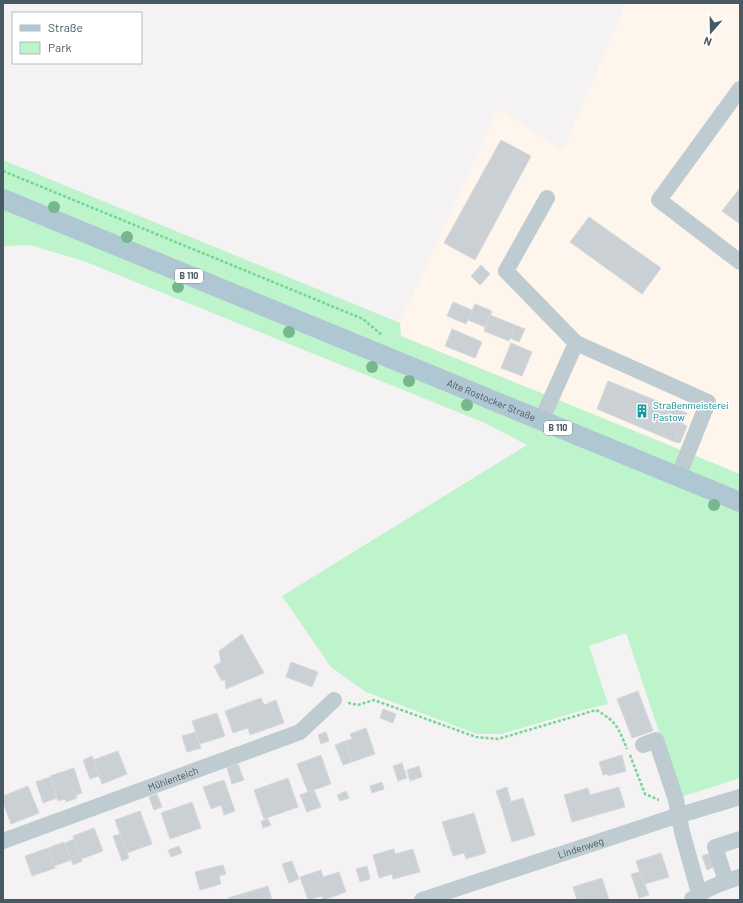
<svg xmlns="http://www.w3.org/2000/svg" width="743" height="903" viewBox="0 0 743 903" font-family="Barlow,sans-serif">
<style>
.commercial{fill:#fef6ec}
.green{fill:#bdf4cb}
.building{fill:#cbd0d4;stroke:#d5d9de}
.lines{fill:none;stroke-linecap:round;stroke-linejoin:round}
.path{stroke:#71d797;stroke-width:2.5;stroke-dasharray:3 2;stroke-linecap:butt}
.minor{stroke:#beccd2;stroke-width:16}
.major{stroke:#afc6d3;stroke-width:20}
.tree{fill:#76b78d}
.labels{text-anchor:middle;stroke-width:3;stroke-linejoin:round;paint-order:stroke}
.shield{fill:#fff;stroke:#7e8b91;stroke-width:1}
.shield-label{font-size:9px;font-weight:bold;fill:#475962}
.street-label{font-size:10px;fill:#475962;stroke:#fff}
.culture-label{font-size:10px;fill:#0d838f;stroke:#fff;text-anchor:start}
</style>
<rect width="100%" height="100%" fill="#f4f2f2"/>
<path class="commercial" d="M626,3H740V474L400,336V323L498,109L563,150Z"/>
<path class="green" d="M3,160L400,323L401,336L740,474V778L681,797L626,633L589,646L608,704L587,709L501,734H477L366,692L331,667L282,596L527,445L485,423L86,262L30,245L3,246Z"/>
<g class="building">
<path d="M501,140L531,156L475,260L444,243Z"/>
<path d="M740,188V224L722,211Z"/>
<path d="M589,217L661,268L642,294L570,242Z"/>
<path d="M481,265L490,274L480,285L471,276Z"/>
<path d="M453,302L472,310L466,324L447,316Z"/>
<path d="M475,304L492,311L485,327L468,320Z"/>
<path d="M490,315L515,325L509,341L484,331Z"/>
<path d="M515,325L525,329L519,342L510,338Z"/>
<path d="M452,329L482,342L475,358L445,346Z"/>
<path d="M511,343L532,352L522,376L501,368Z"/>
<path d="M608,381L687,413L675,442L597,409Z"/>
<path d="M682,424L687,426L680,443L675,442Z"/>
<path d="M242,634L264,673L226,689L225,679L222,681L214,666L221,662L219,651Z"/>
<path d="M291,662L318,672L312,687L286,677Z"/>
<path d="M638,691L653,731L632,738L617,699Z"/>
<path d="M261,698L264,705L276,700L284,723L250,735L248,728L233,733L225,711Z"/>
<path d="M383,709L396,714L393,723L380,718Z"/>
<path d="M217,713L225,736L200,744L192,721Z"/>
<path d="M366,728L375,754L352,762L345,741L352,739L350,734Z"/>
<path d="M195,732L201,748L187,752L182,736Z"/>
<path d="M326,732L329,741L321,744L318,735Z"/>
<path d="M345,741L352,762L343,765L335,745Z"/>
<path d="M118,751L127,774L102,784L93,760Z"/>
<path d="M321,755L331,784L308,792L297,764Z"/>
<path d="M622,755L626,771L608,776V774L603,775L599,762Z"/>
<path d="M92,756L99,776L90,779L83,760Z"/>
<path d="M402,763L407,778L398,781L393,766Z"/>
<path d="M238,764L244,780L232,784L227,768Z"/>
<path d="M419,766L422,777L410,781L407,770Z"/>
<path d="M74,768L82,793L76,795L77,798L66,802L65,799L58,801L50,776Z"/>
<path d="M50,777L57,798L43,803L36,782Z"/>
<path d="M288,778L298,807L264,819L254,790Z"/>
<path d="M224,780L235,811L224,815L221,805L211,809L203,787Z"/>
<path d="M382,782L384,789L372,793L370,786Z"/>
<path d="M28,786L39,813L11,824L3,802V796Z"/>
<path d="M507,787L511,802L501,805L496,791Z"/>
<path d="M619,787L625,807L572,822L564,795L588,788L590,795Z"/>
<path d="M314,790L321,807L307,812L300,795Z"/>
<path d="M346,791L349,798L340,801L337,795Z"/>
<path d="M157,794L162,807L154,810L149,797Z"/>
<path d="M523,798L535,835L512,842L501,805Z"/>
<path d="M192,802L201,828L170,839L161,813Z"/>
<path d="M140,811L152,844L127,853L115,820Z"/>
<path d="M474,813L486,853L466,859L464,853L453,856L442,822Z"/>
<path d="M268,819L271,825L263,828L261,821Z"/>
<path d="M94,828L103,851L81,859L73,836Z"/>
<path d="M120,834L129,858L122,861L113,836Z"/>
<path d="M74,839L82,861L73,865L65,843Z"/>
<path d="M64,842L71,860L54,866L48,848Z"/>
<path d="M179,846L182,853L171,857L168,850Z"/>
<path d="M48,848L55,868L32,876L25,856Z"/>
<path d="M394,849L395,854L413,849L420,872L393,879L392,874L379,878L373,855Z"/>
<path d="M661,853L669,877L645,884L643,883L636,861Z"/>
<path d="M710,853L714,867L707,870L702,856Z"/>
<path d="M292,861L299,879L289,883L282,864Z"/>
<path d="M223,865L226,874L219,876L221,884L200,890L195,872Z"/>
<path d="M367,866L370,879L360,882L356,869Z"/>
<path d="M321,870L323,877L339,872L346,892L323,900L322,896L308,900L300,877Z"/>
<path d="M640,872L649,895L639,898L631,874Z"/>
<path d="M602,878L609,900H577L573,887Z"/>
<path d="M268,886L272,900H229L228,898Z"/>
</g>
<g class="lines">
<g class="path">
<path d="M3,171L363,319L382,335"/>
<path d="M348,703L358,705L374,700L476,737L498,739L596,710C617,722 618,727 627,749"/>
<path d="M630,755L645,794L659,800"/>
</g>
<g class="minor">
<path d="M740,89L659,200L740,262"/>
<path d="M547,198L506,271L576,343L708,402L678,477"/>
<path d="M541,421L576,343"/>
<path d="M643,745L656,740L676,800L682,832L699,893"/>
<path id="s1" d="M3,841L300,732L334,700"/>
<path d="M726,881L715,847L740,839"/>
<path d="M692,899C706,888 723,882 740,877"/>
<path id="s2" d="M422,900L670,818L740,797"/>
</g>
<path class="major" id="s3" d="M3,199L740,502"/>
</g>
<g class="tree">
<circle cx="54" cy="207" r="6"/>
<circle cx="127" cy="237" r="6"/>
<circle cx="178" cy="287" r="6"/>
<circle cx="289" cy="332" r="6"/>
<circle cx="372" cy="367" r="6"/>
<circle cx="409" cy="381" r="6"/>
<circle cx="467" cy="405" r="6"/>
<circle cx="714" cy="505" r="6"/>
</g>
<defs>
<g id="building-bare" transform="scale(1.08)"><path d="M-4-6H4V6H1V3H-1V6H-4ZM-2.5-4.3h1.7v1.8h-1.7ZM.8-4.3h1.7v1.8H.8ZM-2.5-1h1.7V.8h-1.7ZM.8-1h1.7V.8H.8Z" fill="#0f9aa8" stroke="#fff" stroke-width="2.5" paint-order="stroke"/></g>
</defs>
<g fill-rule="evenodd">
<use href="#building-bare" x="642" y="411"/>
</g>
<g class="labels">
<g class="shield">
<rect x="175" y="269" width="28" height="14" rx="3"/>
<rect x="544" y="421" width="28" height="14" rx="3"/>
</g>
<g class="shield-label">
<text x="189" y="279">B 110</text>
<text x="558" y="431">B 110</text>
</g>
<g class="street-label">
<text dy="4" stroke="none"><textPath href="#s3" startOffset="528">Alte Rostocker Straße</textPath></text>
<text dy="4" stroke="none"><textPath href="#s1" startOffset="181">Mühlenteich</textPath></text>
<text dy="4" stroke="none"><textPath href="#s2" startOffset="167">Lindenweg</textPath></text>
</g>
<g class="culture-label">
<text x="653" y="409">Straßenmeisterei<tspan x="653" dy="12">Pastow</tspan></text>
</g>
</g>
<rect width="743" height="903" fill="none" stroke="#475962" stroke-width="8"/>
<rect x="12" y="12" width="130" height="52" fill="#ffffff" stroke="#b5bdc0"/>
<rect x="20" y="25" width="20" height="6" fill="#afc6d3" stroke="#b5bdc0"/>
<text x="48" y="32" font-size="12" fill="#475962">Straße</text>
<rect x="20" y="42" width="20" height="12" fill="#bdf4cb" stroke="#b5bdc0"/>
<text x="48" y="52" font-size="12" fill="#475962">Park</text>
<g transform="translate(711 32) rotate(200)" stroke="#ffffff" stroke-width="3" paint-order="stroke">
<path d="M0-3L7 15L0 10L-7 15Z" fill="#475962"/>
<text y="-6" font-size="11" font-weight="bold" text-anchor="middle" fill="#475962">N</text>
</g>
</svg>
